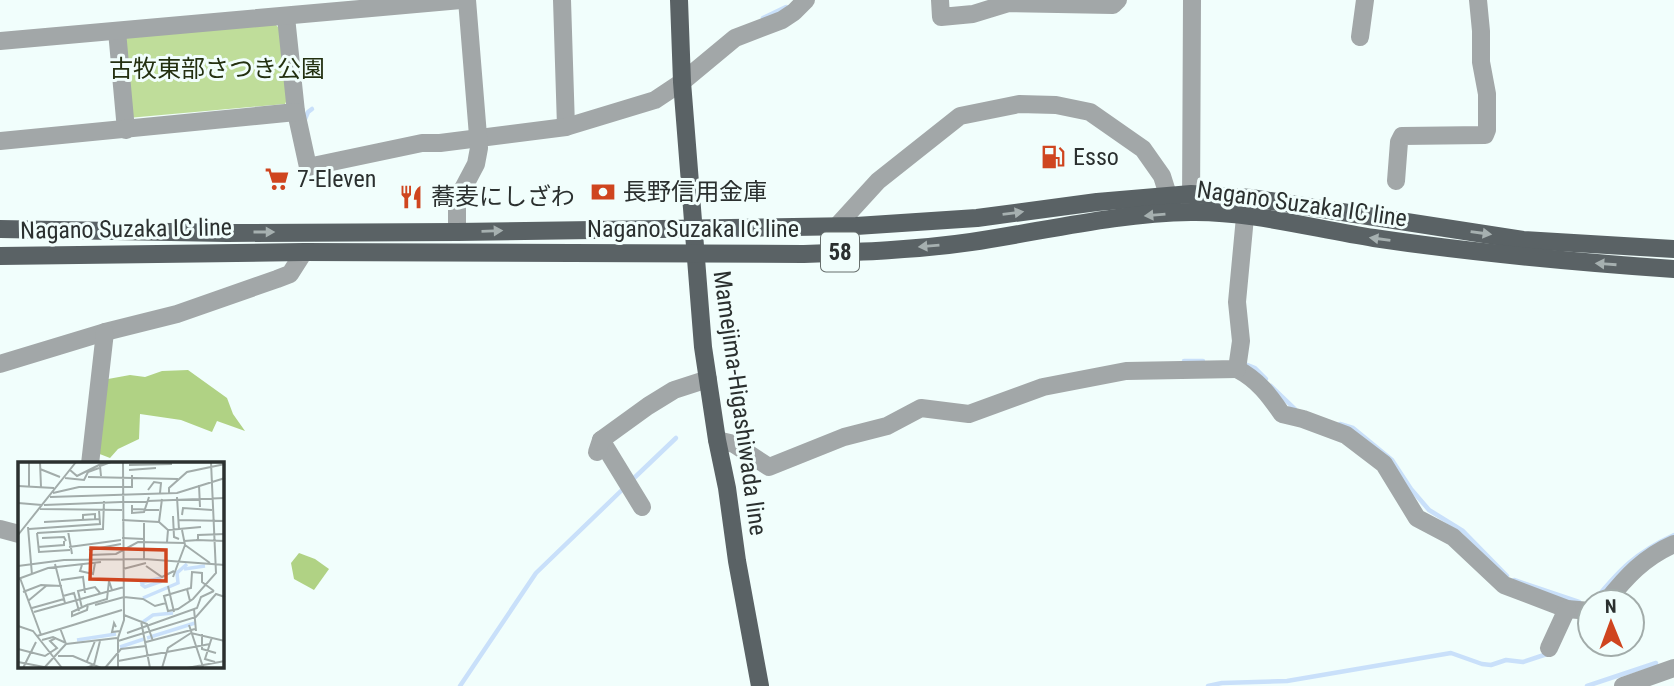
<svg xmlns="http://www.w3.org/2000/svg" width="1674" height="686" viewBox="0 0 1674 686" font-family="'Roboto Condensed','Noto Sans JP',sans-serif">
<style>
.green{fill:#bfdd9a}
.forest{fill:#b0d284}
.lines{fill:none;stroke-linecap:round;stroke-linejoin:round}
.stream{stroke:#c9e0fa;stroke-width:4.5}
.minor{stroke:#a2a7a8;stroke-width:18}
.major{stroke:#5a6265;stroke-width:18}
.oneway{fill:#a6b0b0}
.labels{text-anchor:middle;stroke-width:6;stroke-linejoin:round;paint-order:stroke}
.shield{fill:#f1fefc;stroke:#666e6c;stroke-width:2}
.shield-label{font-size:23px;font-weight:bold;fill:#2b302f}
.park-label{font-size:24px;fill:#233010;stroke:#f1fefc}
.poi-label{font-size:24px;fill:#2b302f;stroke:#f1fefc;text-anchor:start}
.street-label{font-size:24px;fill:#2b302f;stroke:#f1fefc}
.inset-river{fill:none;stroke:#c9e0fa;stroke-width:3.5}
.inset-road{fill:none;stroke:#a2acaa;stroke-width:2}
.view{fill:#cf451f;fill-opacity:0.15;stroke:#cf451f;stroke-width:3.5}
.inset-edge{fill:none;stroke:#2b302f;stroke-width:3.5}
</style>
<rect width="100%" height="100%" fill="#f1fefc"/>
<path class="green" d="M273,22L281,30L287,100L285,104L128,118L123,43L127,36Z"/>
<g class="forest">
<path d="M188,370L227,398L233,414L245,431L217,421L212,432L181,420L140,414L139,439L118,449L110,458L92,451L108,379L130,375L145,377L162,371Z"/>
<path d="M299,553L315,559L329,569L314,590L294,579L291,563Z"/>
</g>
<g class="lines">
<g class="stream">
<path d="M763,18L786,7"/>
<path d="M305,119L308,112L312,109"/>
<path d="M1184,361H1203"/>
<path d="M1245,364L1255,368L1266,379"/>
<path d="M1271,386L1295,409"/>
<path d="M1340,424L1353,428L1392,460L1411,489L1429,510L1463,531L1507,576"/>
<path d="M632,480L676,438"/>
<path d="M1514,580L1579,602"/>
<path d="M1593,602C1620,569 1635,553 1674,535"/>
<path d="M460,686L536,573L624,488"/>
<path d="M1208,686L1222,683L1287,681L1451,653L1482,664L1491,665L1506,660L1523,662L1547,654"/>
<path d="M1587,686L1656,663"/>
</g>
<g class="minor">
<path d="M562,0L566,127"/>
<path d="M940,0L941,17L973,14L1009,3L1113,5L1118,0"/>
<path d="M286,17L296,112L308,167L422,143H440L566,127L655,100L682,82L735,38L782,20L794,12L806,0"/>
<path d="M117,31L126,130"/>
<path d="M1360,37L1365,0"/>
<path d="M0,41L461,0"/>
<path d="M0,141L296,112"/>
<path d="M1396,181L1399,142L1402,136L1485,135L1487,130V94L1481,62V31L1478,0"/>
<path d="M1191,208L1192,0"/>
<path d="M836,227L878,181L960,116L1019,104L1056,105L1090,112L1143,149L1162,176L1168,195"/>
<path d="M457,232V200L476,164L479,148L467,0"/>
<path d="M0,364L105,332L177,314L277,279L290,274L304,252"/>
<path d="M1237,369C1258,380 1269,395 1282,414L1303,419L1346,435L1384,464L1417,518L1453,537L1504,585L1567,609L1590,611"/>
<path d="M601,440L642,507"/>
<path d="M717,440L734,444L769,467L844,437L887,426L921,408L969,414L1043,387L1126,371L1237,369L1241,341L1237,302L1245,217"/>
<path d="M597,452L601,440L648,406L674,390L708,379"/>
<path d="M90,464L105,332"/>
<path d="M0,529L19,534"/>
<path d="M1606,602C1626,577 1644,557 1674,544"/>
<path d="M1549,648L1567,609"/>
<path d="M1623,686L1674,668"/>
</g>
<g class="major">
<path d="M679,0L682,82L703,347L717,440L727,488L737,561L760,686"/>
<path d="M0,229L227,233L457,232L856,226L977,218L1097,202L1191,194L1251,198L1523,240L1674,249"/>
<path d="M0,256L304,252L803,254C859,252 916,250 971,242C1045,231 1117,213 1191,212C1251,211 1315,229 1374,238C1474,253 1574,262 1674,269"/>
</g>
</g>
<defs><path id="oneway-solid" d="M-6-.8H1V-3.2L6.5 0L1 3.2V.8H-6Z" transform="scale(1.75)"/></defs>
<g class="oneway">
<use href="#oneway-solid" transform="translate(1013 213) rotate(-7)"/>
<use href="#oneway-solid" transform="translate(1155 215) rotate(175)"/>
<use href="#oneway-solid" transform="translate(492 231) rotate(-2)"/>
<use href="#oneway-solid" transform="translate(264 232)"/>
<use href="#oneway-solid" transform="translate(1481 233) rotate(8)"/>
<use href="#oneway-solid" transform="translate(1380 239) rotate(-172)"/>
<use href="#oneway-solid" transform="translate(929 246) rotate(175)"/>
<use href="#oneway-solid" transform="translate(1606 264) rotate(-176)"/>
</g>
<defs>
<g id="fuel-bare" transform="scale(1.89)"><path d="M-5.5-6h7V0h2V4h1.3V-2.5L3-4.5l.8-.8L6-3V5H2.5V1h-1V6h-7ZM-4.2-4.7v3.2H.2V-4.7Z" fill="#cf451f" stroke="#f1fefc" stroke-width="2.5" paint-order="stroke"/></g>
<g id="supermarket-bare" transform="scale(1.89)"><path d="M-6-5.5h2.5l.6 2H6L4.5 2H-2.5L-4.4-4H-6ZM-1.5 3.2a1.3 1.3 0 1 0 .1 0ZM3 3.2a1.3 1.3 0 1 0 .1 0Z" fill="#cf451f" stroke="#f1fefc" stroke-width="2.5" paint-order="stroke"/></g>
<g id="bank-bare" transform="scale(1.89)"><path d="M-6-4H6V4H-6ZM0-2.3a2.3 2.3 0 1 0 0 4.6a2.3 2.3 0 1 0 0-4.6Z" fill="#cf451f" stroke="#f1fefc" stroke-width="2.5" paint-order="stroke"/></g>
<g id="restaurant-bare" transform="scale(1.89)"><path d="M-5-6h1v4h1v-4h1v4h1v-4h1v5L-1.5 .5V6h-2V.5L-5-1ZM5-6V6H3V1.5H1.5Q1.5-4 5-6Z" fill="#cf451f" stroke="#f1fefc" stroke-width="2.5" paint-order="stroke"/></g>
</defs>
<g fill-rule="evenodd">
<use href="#fuel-bare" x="1053" y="157"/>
<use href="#supermarket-bare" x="277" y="179"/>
<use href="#bank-bare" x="603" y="192"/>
<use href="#restaurant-bare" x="411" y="197"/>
</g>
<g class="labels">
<rect class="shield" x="821" y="232.5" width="38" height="39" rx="5"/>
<g class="shield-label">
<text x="840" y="260">58</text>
</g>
<g class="park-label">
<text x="217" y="77">古牧東部さつき公園</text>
</g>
<g class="poi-label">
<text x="1073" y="165">Esso</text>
<text x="297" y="187">7-Eleven</text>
<text x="623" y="200">長野信用金庫</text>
<text x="431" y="205">蕎麦にしざわ</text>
</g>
<g class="street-label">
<text transform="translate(1302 204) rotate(8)" y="8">Nagano Suzaka IC line</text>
<text transform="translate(126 229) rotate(-1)" y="8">Nagano Suzaka IC line</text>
<text x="693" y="237">Nagano Suzaka IC line</text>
<text transform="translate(740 403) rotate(82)" y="8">Mamejima-Higashiwada line</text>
</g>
</g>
<g transform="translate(18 462)">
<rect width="206" height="206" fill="#f1fefc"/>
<path class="inset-river" d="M166,107L187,104M122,121L143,116M123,122L127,125L144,119M125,136L160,121L159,111L169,102M125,160L135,153L155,151M129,176L177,161M59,178L98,172M102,185L126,177"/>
<path class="inset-road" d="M22,0L23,25M111,3L154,2M22,7L42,15M52,8L59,14L87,0M111,8L138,6M83,14L82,4L93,0M70,15L160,17M47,16L66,18L70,10L81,6M181,23L182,45M0,24L36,26M11,24V0M130,28L136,20L143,21L142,31M35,31L61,25H114V13M151,32V26L169,10L207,2M32,35L159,31L207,16M159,35L161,68M0,41L24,43M26,43L207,36M114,43V51L126,50L131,35M22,47L104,48M114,47L141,48M164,53L165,46L194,48M155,54L156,75L161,77M65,58V53L77,52V57M104,58L141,60L150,68M160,58L207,59M26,60L81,57M141,60L144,37M126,61V97M10,65L14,113M11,67L82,62L81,48M164,68L167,83L192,101M50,69L54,92M19,71L85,67L86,39M19,71L21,90L52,88M0,73L58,0M24,76L46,75L48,79M104,76L126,77M178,78L207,79M166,79L180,78V73L207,72M149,80L150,68L183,65M20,85L46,83V79M51,85L103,78M71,88L103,82M71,93L98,92L120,80L167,81M37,102L47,141M64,103L62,109L75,112L77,101M0,104L46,98L126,97L207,103M128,104L144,115L156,109M105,107L128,101M155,115L167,83M2,116L23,173M0,117L30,106L83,100M43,118L65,115L67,131M150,124L156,150M169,127L173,126L174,110L184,111V120L196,129M5,130L23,123L44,124M45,134L56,131L61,149M10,139L28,124M172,139L169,127L146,134L150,149L160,147L175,137L198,111L193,0M70,142L69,148L54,154V150L69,143L89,137L91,119L94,128M77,143L106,135L125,137L137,144L148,141M14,146L46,137M64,146L60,129L77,125L82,131M176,147L178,169M16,150L106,125M106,153L129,162L135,179M123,159L132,206M171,163L185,205M0,164L15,169L44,206M98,165L96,161L94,170L102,169M109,171L179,146L183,135L196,129M184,172V187L198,191M19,174L104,148M194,175L187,197L197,200M24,178L35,175L48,181M100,179L178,155L198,132L207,135M128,180L177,167M48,182L99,176M0,187L27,194L39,186L32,179L38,176M40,194H55L83,206M69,199L77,179M100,199L192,182M0,200L26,205M5,206L18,180M26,206L48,182L42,166M68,206L76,203L82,179M87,206L103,187L128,184M100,206V176L106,158L105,0M144,206L150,186L173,171L207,179M169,206L207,199"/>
<path class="view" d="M73,86L148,88V119L72,117Z"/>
<rect width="206" height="206" class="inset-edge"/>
</g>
<g transform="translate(1611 623) rotate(359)"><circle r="33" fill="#f1fefc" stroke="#a2acaa" stroke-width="2"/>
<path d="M0-5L12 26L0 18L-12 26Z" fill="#cf451f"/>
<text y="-10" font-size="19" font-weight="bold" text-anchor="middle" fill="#2b302f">N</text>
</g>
</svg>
